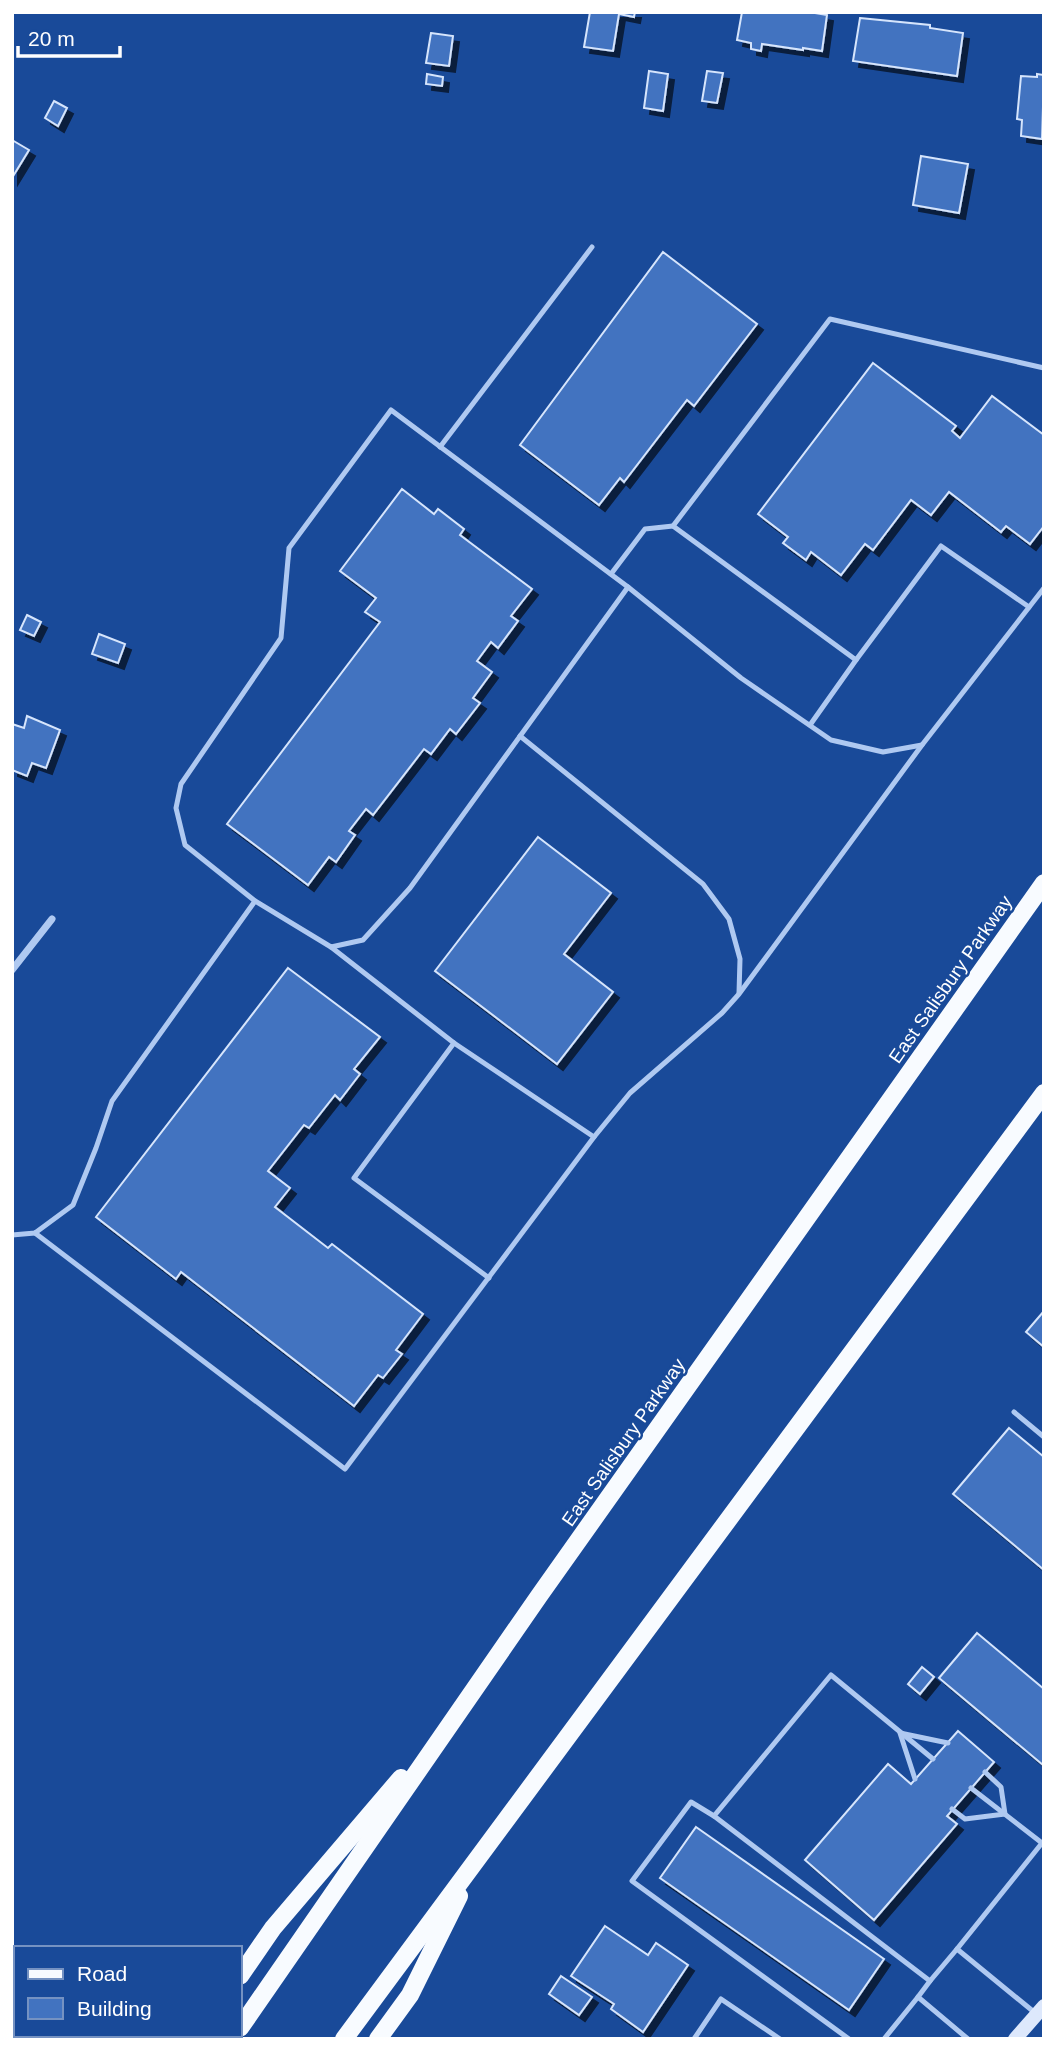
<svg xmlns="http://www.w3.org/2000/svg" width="1056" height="2051" viewBox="0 0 1056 2051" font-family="Arial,sans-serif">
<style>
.building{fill:#4273c0;stroke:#d6e5fc;stroke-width:2;filter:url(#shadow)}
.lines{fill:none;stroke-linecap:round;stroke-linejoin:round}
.lane{stroke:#afc9f1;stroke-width:5}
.street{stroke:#afc9f1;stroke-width:7}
.secondary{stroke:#dde8fc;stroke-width:14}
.primary{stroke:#f8fbff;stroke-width:18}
.labels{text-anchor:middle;stroke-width:5;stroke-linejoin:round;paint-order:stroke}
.street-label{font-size:19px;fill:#fff;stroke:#194a99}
</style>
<defs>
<filter id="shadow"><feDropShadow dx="6" dy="6" stdDeviation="0" flood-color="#0009"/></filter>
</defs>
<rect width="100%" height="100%" fill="#194a99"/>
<g class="building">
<path d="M590,12H635L634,17L619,14L613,51L584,47Z"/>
<path d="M742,12H809L827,15L822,51L803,48V50L762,44L761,51L751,49V43L737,40Z"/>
<path d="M860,18L930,25V28L963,33L957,76L853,61Z"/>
<path d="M431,33L453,36L449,66L426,63Z"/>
<path d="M649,71L668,74L663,111L644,108Z"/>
<path d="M707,71L723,73L717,103L702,101Z"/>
<path d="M427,74L443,77L442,86L426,84Z"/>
<path d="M1037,74L1044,75L1042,139L1021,136L1022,120L1017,119L1021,76L1037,77Z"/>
<path d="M54,101L67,108L58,126L45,118Z"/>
<path d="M12,140L29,150L12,178Z"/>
<path d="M921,156L968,164L959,213L913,205Z"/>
<path d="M663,252L757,324L694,406L687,400L624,482L620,478L599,505L520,445Z"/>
<path d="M873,363L956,426L952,431L960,438L992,396L1044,435V526L1030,544L1006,526L1001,532L949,492L931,515L911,500L873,550L865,544L841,575L811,552L806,560L783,543L788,537L758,514Z"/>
<path d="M402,489L434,514L438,509L464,529L460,535L532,589L511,616L518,621L498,648L491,642L477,661L492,672L473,698L480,703L456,734L450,729L431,754L424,749L373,815L366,809L349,831L355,835L336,862L329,857L308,885L227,824L380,622L365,612L376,598L340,571Z"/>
<path d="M27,615L41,622L34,636L20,630Z"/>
<path d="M99,634L125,644L118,663L92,654Z"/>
<path d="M27,716L60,730L46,768L32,763L27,776L12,770V724L24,728Z"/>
<path d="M538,837L611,893L564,954L613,992L557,1064L435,971Z"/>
<path d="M288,968L380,1037L354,1069L360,1074L340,1100L335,1095L309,1128L304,1125L268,1171L290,1188L275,1207L328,1248L332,1244L423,1314L396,1350L402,1354L383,1378L378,1375L354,1406L181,1272L176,1279L96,1217Z"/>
<path d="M1044,1311V1347L1026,1332Z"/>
<path d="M1009,1428L1044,1457V1570L953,1494Z"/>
<path d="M977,1633L1044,1689L1043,1765L939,1678Z"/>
<path d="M922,1667L934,1677L920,1694L908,1684Z"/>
<path d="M958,1731L994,1762L947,1816L957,1824L874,1920L805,1860L888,1764L911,1784Z"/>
<path d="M696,1827L884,1959L849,2010L660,1878Z"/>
<path d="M605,1926L648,1955L656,1943L688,1965L643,2032L611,2009L614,2004L571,1976Z"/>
<path d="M561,1976L592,1997L579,2015L549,1994Z"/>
</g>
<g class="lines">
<g class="lane">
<path d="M440,447L592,247"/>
<path d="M611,574L645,529L673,526"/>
<path d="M1029,607L941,546L856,660L673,526L830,319L1044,368"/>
<path d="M810,725L856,660"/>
<path d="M520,736L703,884L729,919L740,959L739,993"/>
<path d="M255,901L185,845L176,808L181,784L281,638L289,548L391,410L628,587"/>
<path d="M454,1043L354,1178L489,1278"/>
<path d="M594,1137L630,1093L722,1013L739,994L922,745"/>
<path d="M35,1233L345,1469L594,1137L454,1043L331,947"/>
<path d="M12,1235L35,1233L73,1205L96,1148L112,1101L255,901L331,947L363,940L410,888L628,587L741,678L831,740L883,752L922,745L1044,588"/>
<path d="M1014,1412L1044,1437"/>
<path d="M933,1759L831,1675L714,1816L930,1981L957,1949"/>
<path d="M915,1779L900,1733L948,1743"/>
<path d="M971,1788L1042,1843"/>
<path d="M952,1809L965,1819L1005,1814L1001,1787L985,1772"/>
<path d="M714,1816L691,1802L632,1881L849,2039"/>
<path d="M918,1997L930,1981"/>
<path d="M1034,2012L957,1949L1042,1843L1044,1844"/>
<path d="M694,2039L721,1999L780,2039"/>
<path d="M884,2039L918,1997L968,2039"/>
</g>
<path class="street" d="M12,970L52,919"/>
<path class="secondary" d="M1015,2039L1044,2006"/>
<g class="primary">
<path d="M240,1976L273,1928L401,1778"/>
<path d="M240,2028L539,1596L1044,883"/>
<path d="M195,2039L198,2035"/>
<path d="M344,2039L1044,1093"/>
<path d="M378,2039L410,1995L459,1896"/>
</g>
</g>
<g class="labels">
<g class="street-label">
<text transform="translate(950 979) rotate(-55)" y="7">East Salisbury Parkway</text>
<text transform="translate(623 1442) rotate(-55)" y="7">East Salisbury Parkway</text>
</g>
</g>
<rect width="1056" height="2051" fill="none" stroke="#ffffff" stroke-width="28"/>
<rect x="14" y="1946" width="228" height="91" fill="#194a99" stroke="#7592c2" stroke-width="2"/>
<rect x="28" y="1969" width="35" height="10" fill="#f8fbff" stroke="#7592c2" stroke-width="2"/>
<text x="77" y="1981" font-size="21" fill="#ffffff">Road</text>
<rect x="28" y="1998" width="35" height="21" fill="#4273c0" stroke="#7592c2" stroke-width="2"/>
<text x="77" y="2016" font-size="21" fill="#ffffff">Building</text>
<path d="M18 46v10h102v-10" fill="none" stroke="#ffffff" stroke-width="3.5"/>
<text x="28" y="46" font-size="21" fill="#ffffff" stroke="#194a99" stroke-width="5" paint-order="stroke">20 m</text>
</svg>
